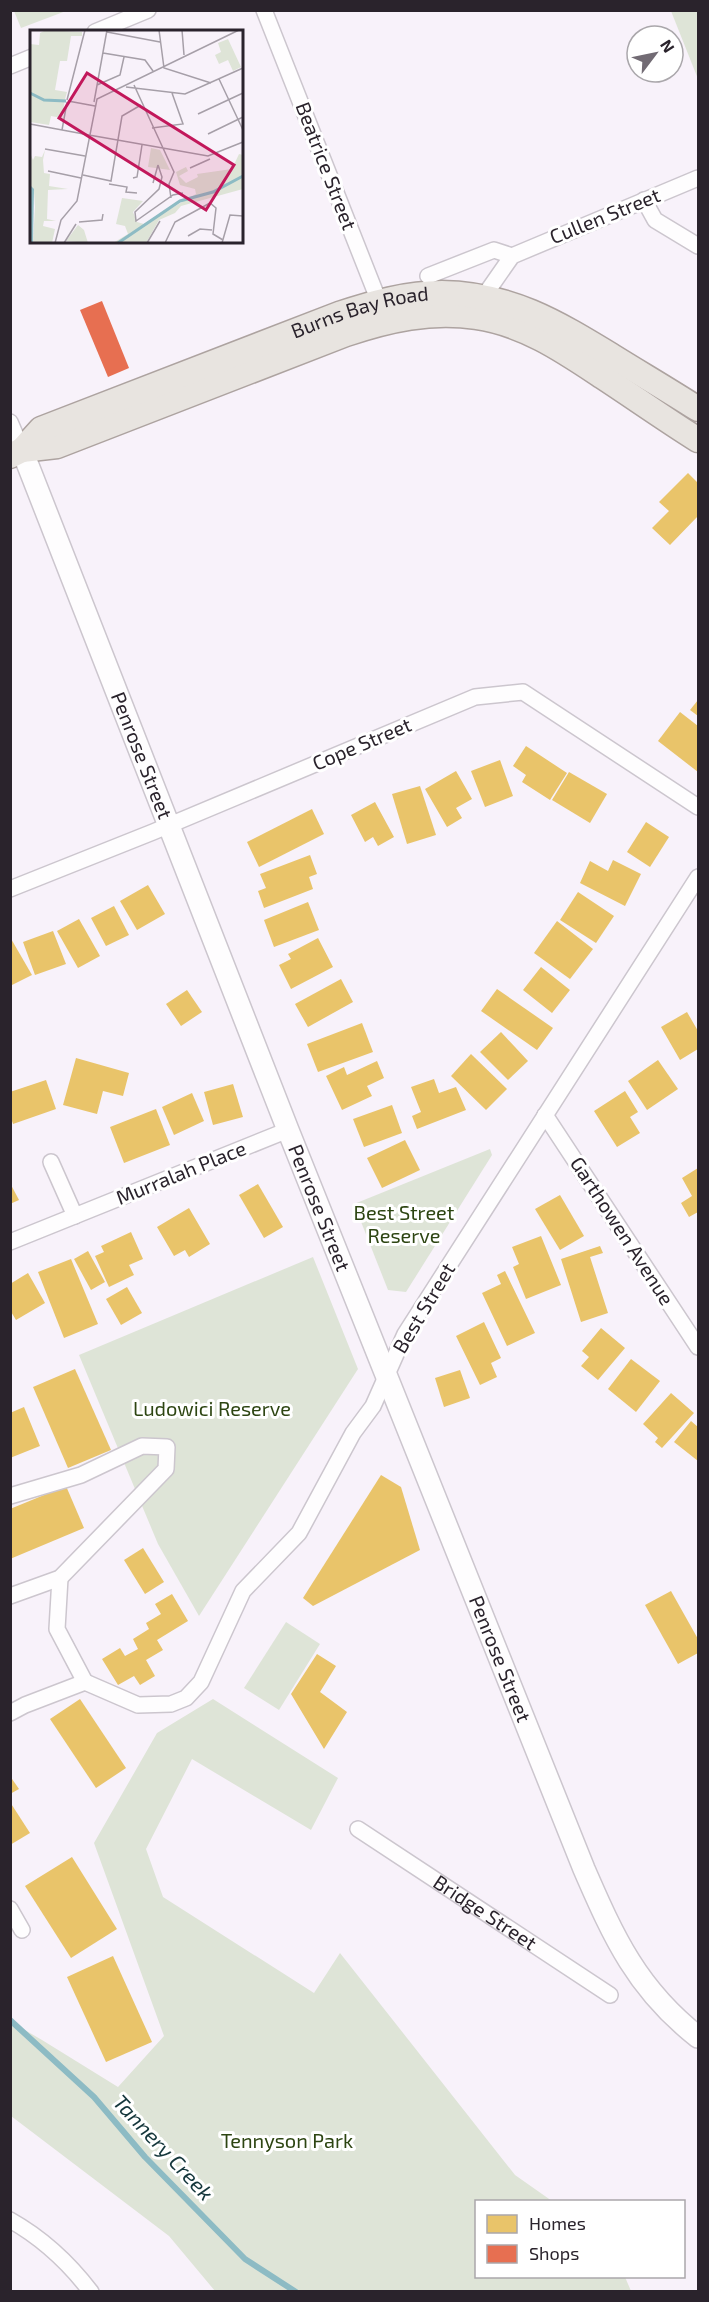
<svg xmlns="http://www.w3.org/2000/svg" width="709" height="2302" viewBox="0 0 709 2302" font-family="'Exo 2',sans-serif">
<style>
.green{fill:#dee4d7}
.homes{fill:#e9c46a}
.shops{fill:#e76f51}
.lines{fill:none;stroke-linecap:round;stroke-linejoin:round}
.stream{stroke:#8dbbc4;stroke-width:6}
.street-casing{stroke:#ccc6ce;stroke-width:18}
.secondary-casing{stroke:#ccc6ce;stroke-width:24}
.primary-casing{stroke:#ada3a0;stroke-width:27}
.street{stroke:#fefdfe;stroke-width:15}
.secondary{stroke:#fefdfe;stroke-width:21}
.primary{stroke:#e8e4e0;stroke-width:24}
.labels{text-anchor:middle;stroke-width:6;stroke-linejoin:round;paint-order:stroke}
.street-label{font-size:20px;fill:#2a232c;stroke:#fff}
.park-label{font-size:20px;fill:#2d4512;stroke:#fff}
.water-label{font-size:21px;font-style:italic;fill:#14363b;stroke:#fff}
.inset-river{fill:none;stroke:#8dbbc4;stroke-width:3}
.inset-road{fill:none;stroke:#a69fa8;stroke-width:1.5}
.view{fill:#c2185b;fill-opacity:0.15;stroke:#c2185b;stroke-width:3}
.inset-edge{fill:none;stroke:#2a232c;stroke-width:3}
</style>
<rect width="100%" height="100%" fill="#f8f2fa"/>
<g class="green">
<path d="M14,11H66L21,28Z"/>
<path d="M671,11H698V79Z"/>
<path d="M490,1149L492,1155L406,1292L388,1290L354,1204Z"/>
<path d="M313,1257L358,1369L199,1616L158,1544L79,1355Z"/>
<path d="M286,1622L320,1644L279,1710L244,1688Z"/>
<path d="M213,1699L338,1778L311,1830L192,1759L146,1849L163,1897L314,1993L340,1953L515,2175L552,2201L476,2202V2276L625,2277L631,2291H215L169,2236L11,2116V2022L42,2040L118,2087L164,2036L94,1843L157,1733Z"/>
</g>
<g class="homes">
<path d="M688,473L698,483V516L670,545L652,528L669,511L659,502Z"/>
<path d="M698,700V716L690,710Z"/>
<path d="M680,712L698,726V772L658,741Z"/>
<path d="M526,746L567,773L550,800L522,782L526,775L513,766Z"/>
<path d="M500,760L513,796L485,807L471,771Z"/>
<path d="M456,771L472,799L456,808L462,818L447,827L425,789Z"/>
<path d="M569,772L607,794L590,823L552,800Z"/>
<path d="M420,786L436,835L407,844L392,794Z"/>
<path d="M375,802L394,837L378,846L373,837L365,842L351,815Z"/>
<path d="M312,809L324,834L259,867L247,842Z"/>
<path d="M646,822L669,837L650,867L627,852Z"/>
<path d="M310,855L317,874L309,877L313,889L264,908L258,891L266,888L260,874Z"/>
<path d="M613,860L641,874L625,906L580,883L590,861L608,871Z"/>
<path d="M148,885L165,914L137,930L120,901Z"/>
<path d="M578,892L614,916L596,943L560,920Z"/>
<path d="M308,902L319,930L274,947L264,920Z"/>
<path d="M114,906L129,935L106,946L91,918Z"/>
<path d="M79,919L100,956L78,968L57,931Z"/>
<path d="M557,921L593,949L570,979L534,953Z"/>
<path d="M53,931L66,964L35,975L23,942Z"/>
<path d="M10,937L32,975L10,986Z"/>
<path d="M318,938L333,967L291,989L279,965L291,959L288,954Z"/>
<path d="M541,967L570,990L552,1013L523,990Z"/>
<path d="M341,979L353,1002L308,1027L295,1004Z"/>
<path d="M497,989L553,1028L537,1050L481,1011Z"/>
<path d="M187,990L202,1012L181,1026L166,1004Z"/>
<path d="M687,1012L698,1031V1049L680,1060L661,1027Z"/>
<path d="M362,1023L373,1052L318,1072L307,1044Z"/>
<path d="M501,1032L528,1061L508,1080L480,1052Z"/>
<path d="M471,1054L507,1089L486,1110L451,1076Z"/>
<path d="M76,1058L129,1073L123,1096L103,1091L97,1114L63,1105Z"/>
<path d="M658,1060L678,1089L647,1110L628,1081Z"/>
<path d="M377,1061L384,1078L367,1086L372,1096L342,1110L326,1076L344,1067L347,1075Z"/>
<path d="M434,1079L439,1093L456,1087L466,1110L417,1129L412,1116L421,1112L411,1087Z"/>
<path d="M46,1080L56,1109L13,1124L10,1115V1092Z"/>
<path d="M233,1084L243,1117L213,1125L204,1092Z"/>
<path d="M625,1091L638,1112L630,1117L640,1133L617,1147L594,1111Z"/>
<path d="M192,1093L204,1121L174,1135L162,1107Z"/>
<path d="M392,1105L402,1133L364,1147L353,1119Z"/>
<path d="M156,1109L170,1145L124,1163L110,1127Z"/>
<path d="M405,1140L420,1170L382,1188L367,1158Z"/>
<path d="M698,1168V1212L689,1217L681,1203L692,1196L682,1178Z"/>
<path d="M10,1183L19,1200L10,1204Z"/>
<path d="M258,1184L283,1227L264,1238L239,1195Z"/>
<path d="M560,1195L584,1236L560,1250L535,1209Z"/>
<path d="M189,1208L210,1244L189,1257L185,1250L174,1256L157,1227Z"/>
<path d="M131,1232L143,1259L129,1265L134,1275L109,1287L95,1256L104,1252L101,1246Z"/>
<path d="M541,1236L561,1285L526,1299L513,1267L519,1264L512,1247Z"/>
<path d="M600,1246L603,1253L590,1257L608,1313L581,1322L561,1259Z"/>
<path d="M88,1251L105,1282L91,1290L74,1259Z"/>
<path d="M71,1259L98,1324L64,1338L38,1272Z"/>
<path d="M505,1271L535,1333L507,1346L482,1293L501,1284L497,1275Z"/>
<path d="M28,1273L45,1303L16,1320L10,1310V1284Z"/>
<path d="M127,1287L142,1313L121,1325L106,1299Z"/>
<path d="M484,1322L501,1358L491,1363L497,1377L480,1385L456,1336Z"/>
<path d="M601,1328L625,1348L598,1380L581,1366L589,1357L582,1351Z"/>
<path d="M631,1359L660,1381L636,1412L608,1389Z"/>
<path d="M75,1369L111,1450L68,1468L33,1387Z"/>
<path d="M460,1370L470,1398L444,1407L435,1378Z"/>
<path d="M671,1393L694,1413L662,1448L655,1442L658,1438L643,1424Z"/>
<path d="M24,1407L40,1446L10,1458V1413Z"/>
<path d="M691,1421L698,1427V1461L674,1442Z"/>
<path d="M381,1475L401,1487L420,1550L313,1606L303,1598Z"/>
<path d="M66,1486L84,1528L10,1559V1509Z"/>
<path d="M143,1548L164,1582L145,1594L124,1560Z"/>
<path d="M671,1591L698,1639V1653L678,1664L645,1605Z"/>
<path d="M172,1594L188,1621L157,1640L163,1650L146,1660L155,1676L140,1685L134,1676L118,1685L102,1659L120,1648L125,1656L138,1649L133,1639L149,1629L146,1623L161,1614L155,1604Z"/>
<path d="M317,1654L336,1666L320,1692L347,1712L324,1749L291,1694Z"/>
<path d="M80,1699L126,1768L96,1788L50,1719Z"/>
<path d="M10,1776L19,1789L10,1794Z"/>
<path d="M10,1802L30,1833L10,1845Z"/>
<path d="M72,1857L117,1929L71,1958L25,1886Z"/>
<path d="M113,1956L152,2042L106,2062L67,1977Z"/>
</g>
<path class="shops" d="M102,301L129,368L108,377L80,310Z"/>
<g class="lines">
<path class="stream" d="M10,2020L94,2097L145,2157L245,2259L296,2292"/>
<g class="street-casing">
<g id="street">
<path d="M264,10L382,309"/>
<path d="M95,32L148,10"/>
<path d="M10,66L32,57"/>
<path d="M644,200L655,220L698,246"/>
<path d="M428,276L494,250L512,256"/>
<path d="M482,305L489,289L512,256L698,178"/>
<path d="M10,422L22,450"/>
<path d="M10,889L153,832L475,697L523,692L698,807"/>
<path d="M545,1115L698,1347"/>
<path d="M51,1162L75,1216"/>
<path d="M10,1242L288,1130"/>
<path d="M10,1496L81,1475L142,1446L167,1447L166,1469L60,1578L10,1596"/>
<path d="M60,1578L57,1629L85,1682"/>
<path d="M10,1713L25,1705L85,1682L138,1705L171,1704L186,1698L201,1682L243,1591L299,1533L353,1433L373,1406L405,1334L698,877"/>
<path id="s1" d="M358,1829L610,1995"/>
<path d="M10,1909L22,1930"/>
<path d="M10,2220C42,2238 69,2263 91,2292"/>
</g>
</g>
<g class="secondary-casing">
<g id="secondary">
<path id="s2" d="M22,450L288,1130L584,1869C614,1938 637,1989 698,2037"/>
</g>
</g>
<g class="primary-casing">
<g id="primary">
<path d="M22,450L57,446L346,334C388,320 431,310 476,317C525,324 564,351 603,377C635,398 666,420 698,440"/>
<path id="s3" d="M10,456L22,450L41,429L339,314C372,303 407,293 442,293C510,294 556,322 612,356C641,374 670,391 698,409"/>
</g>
</g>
<use href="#street" class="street"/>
<use href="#secondary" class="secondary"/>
<use href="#primary" class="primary"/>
</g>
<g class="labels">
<g class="street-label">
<text transform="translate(326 166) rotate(69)" y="7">Beatrice Street</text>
<text transform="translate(605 216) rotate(-22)" y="7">Cullen Street</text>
<text dy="7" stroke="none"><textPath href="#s3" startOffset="382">Burns Bay Road</textPath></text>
<text transform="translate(362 744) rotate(-23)" y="7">Cope Street</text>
<text dy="7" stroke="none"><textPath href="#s2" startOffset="328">Penrose Street</textPath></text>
<text transform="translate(181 1173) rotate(-22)" y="7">Murralah Place</text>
<text dy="7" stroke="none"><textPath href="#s2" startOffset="814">Penrose Street</textPath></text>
<text transform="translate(622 1231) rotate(57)" y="7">Garthowen Avenue</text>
<text transform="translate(424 1308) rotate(-59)" y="7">Best Street</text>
<text dy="7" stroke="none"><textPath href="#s2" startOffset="1300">Penrose Street</textPath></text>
<text dy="7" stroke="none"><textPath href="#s1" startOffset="152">Bridge Street</textPath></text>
</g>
<g class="park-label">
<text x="404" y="1220">Best Street<tspan x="404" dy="23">Reserve</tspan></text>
<text x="212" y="1416">Ludowici Reserve</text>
<text x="287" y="2148">Tennyson Park</text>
</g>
<g class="water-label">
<text transform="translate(163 2148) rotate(47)" y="7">Tannery Creek</text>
</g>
</g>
<g transform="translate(30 30)">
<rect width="213" height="213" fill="#f8f2fa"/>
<path d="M16,0L52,2V6H41L37,31H30L25,60L37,62L35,69L32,88L21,86L19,95L0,92V14L9,15L10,3ZM198,9L211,37L203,41L198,30L189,34L185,25L191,22L188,13ZM121,118L130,120L140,140L118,137ZM15,120L13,130L14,143L20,144L19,156L38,159L18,160L17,189L26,191H14L13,196L25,199L22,213H3L5,177L4,160L0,155V123L3,130L5,126L12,127ZM209,124L213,125V159L151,176L145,183L129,190L116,213H83L98,204L95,196L86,194L92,168L113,171L103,182L107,192L114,194L166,164L165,159L150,155L146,142L156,137L158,141L149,146L156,153L168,147L167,144L202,139ZM48,195L54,200L58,213L36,211Z" fill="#dee4d7"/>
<path d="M0,155L4,159L3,213H0Z" fill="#8dbbc4"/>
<path class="inset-river" d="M0,63L14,70L36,71M88,213L150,171L183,162L213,146"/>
<path class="inset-road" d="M129,0L134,38L181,53M152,0L154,25M77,2L130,12M73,23L115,30L123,41M189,49L213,100M67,55L90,45L94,27M104,55L144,142L139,154L141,168M96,57L155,64L213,38M37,70L55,0M38,71L65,76M64,72L77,0M168,84L213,63M0,94L59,105M122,98L153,94L142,63M32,100L37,72M178,104L213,87M59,105L178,126L213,112M15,119L55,126M128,135L132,147L129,159L105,182L106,191L143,165L153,163M160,138L180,129M18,141L51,148M53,145L81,151L92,86L111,75M103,148L107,147L112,115M123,153L128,135M79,154L97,157L96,162L107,163M49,192L72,190L73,184M158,206L170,199L182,200M25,213L31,190L47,171L67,69L209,0M34,213L46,194M117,213L130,191M135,213L145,192L180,173L186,178L183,204L193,210M192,213L200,185L213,186"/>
<path class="view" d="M57,43L204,135L176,180L29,88Z"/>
<rect width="213" height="213" class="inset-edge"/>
</g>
<rect width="709" height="2302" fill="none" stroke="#2a232c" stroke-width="24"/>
<rect x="475" y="2200" width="210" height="78" fill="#ffffff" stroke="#aaa7ab" stroke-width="1.5"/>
<rect x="487" y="2215" width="30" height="18" fill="#e9c46a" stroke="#aaa7ab" stroke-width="1.5"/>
<text x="529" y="2230" font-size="18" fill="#2a232c">Homes</text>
<rect x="487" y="2245" width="30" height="18" fill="#e76f51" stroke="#aaa7ab" stroke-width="1.5"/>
<text x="529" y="2260" font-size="18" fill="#2a232c">Shops</text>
<g transform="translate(655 54) rotate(58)"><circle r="28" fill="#ffffff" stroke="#aaa7ab" stroke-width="1.5"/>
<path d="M0-4.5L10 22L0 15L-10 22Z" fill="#726b74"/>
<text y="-9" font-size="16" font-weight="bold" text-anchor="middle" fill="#2a232c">N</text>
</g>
</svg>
